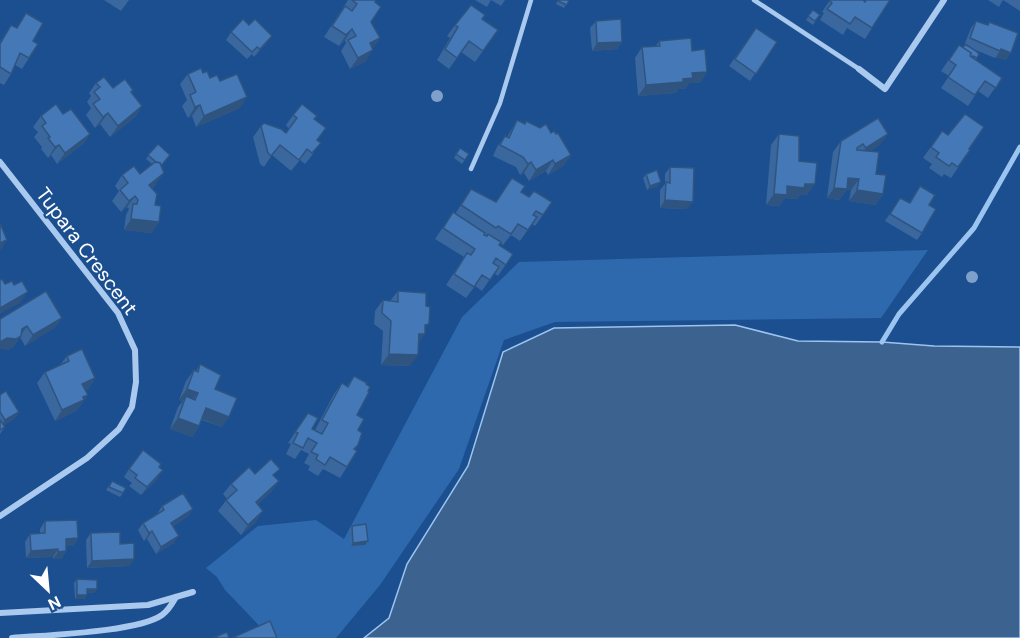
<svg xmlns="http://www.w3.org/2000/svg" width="1020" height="638" viewBox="0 0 1020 638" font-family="'DM Sans',sans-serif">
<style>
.green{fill:#2e69ad}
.water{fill:#3c6290;stroke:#9cc4f0;stroke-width:1.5}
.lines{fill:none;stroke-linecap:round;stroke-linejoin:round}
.stream{stroke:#9cc4f0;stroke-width:5}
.service{stroke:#a9c9ee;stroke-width:4.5}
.minor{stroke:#a9c9ee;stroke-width:6}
.tree{fill:#7ea0ca}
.wall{fill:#3a679d}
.shaded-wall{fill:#305480}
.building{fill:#4478b7;stroke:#305480;stroke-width:1.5}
.labels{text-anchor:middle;stroke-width:4.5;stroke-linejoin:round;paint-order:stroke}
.street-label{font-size:20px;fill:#fff;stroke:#1b4f8f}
</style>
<rect width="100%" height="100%" fill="#1b4f8f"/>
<path class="green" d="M928,250L881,318L555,322L504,340L459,469L380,585L336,638H271L225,590L217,577L206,568L258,526L316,520L344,539L462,317L519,262Z"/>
<path class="water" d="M735,325L798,341L882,342L934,346L1020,347V638H364L389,618L407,564L468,466L503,352L554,328Z"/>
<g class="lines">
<path class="stream" d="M882,342L899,314L974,228L1020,147"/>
<g class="service">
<path d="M754,0L859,69"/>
<path d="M471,169L500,103L531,0"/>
</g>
<g class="minor">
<path d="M859,69L885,89L944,0"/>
<path d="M0,162L118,313L135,350L136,382L132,407L119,429L87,458L0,516"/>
<path d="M0,613L148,605L193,592"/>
<path d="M12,638C46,635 138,632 162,615C169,610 172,604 176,597"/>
</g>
</g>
<g class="tree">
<circle cx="437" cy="96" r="6"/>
<circle cx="972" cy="277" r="6"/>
</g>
<g class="wall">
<path d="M104,0H129L121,11Z"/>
<path d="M348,0H376L375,2L371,22L380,38L372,49L366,61L350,69L341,51L346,43L345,40L339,46L324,37Z"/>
<path d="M475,0H505L501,6L491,0L487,7Z"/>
<path d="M558,0H569L564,8L556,4Z"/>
<path d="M830,0L865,2L866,0H890L865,39L847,28L843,35L820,20L824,13L822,12Z"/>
<path d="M988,0H1020V11L1003,0L999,7Z"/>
<path d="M813,10L820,15L813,25L806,20Z"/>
<path d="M26,13L33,41L29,58L22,69L15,65L11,74L4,85L0,83V42L11,25L17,28Z"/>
<path d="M482,19L498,30L475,62L461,52L449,69L437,60L450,38L447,36L455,25Z"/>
<path d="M596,21L622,42L617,49L592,51L590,28Z"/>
<path d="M976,21L987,25L989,22L1006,60L996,57L995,58L973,49L979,54L976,60L1002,78L988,98L978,91L968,106L941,88L949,76L941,71L959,45L963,48L971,28Z"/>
<path d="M756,28L777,42L750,81L729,66Z"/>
<path d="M231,32L267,43L254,57L252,54L247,59L226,40Z"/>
<path d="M659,41L692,51L707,72L700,83H689L685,89H678L676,93L638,96L635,58L642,47L656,46Z"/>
<path d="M203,73L210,78L220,81L240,108L196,127L192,116L188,118L182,106L187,100L180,84L188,74Z"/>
<path d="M96,83L132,93L142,106L135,117L110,137L100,124L95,128L86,115L91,108L87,102L91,96L89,93Z"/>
<path d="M63,114L90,134L83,144L57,164L51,155L48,158L41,149L42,147L34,137L38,132L33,127L41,116Z"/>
<path d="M293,115L314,119L317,140L313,154L305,164L300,160L291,171L272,155L264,167L260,164L253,137L261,126L286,133L289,129L286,125Z"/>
<path d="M517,120L524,123L551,133L571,155L563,166L548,175L546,171L529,181L524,173L520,175L516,167L493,156L497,147L505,136L507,137Z"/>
<path d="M942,131L970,150L951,178L944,174L942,177L929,168L932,164L923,158Z"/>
<path d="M779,134L799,161L807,195H800L797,199L785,198L779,206L766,205L771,145Z"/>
<path d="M841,141L880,145L870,151L876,174L883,194L875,205L849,201L851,190H847L839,200L827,198L833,152Z"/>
<path d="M158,144L161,167L156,184L152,188L159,222L151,233L124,230L126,215L129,209L127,207L121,212L112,201L119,191L115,186L122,175L140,174L152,164L146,159Z"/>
<path d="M460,148L469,154L462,164L454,158Z"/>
<path d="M670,167L687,209L660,208V190L665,184V174Z"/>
<path d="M646,174L658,186L647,190L643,178Z"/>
<path d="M512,178L521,192L529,197L552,202L535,226L532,224L520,241L511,235L503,245L501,243L499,245L513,254L498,276L494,273L482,291L475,286L466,298L446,285L464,257L435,239L453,212L455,214L471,189L496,202Z"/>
<path d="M920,186L929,205L922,233L917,240L885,221L900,198L909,203Z"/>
<path d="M398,291L425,330L419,343L410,366L381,365L383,331L374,324L375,311L383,300L390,301Z"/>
<path d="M62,318L54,328L25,346L20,337L13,347L8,350L0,319Z"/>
<path d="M67,356L95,378L88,389L85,390L88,395L76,411L55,421L37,383L45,372L60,365Z"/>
<path d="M200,364L215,389L222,427L202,420L199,426L192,437L170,429L178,407L183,401L179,400L186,381L194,370L196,371Z"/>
<path d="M354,376L358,445L355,450L347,467L340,478L323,469L318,476L308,470L310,466L304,463L309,454L301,450L295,459L286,454L291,444L288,443L308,413L312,429L315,430L334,394L342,383L347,386Z"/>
<path d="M0,395L19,412L14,419L4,425L5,427L0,434Z"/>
<path d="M159,467L158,478L141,495L129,486L132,483L124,477L129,469Z"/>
<path d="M255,474L274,477L279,481L271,492L258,504L256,522L241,535L218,511L227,499L223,494L231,484Z"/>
<path d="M112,481L123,493L120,497L106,490Z"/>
<path d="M162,506L193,509L187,517L173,526L174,543L156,554L147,539L144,541L138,530L143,523L157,514Z"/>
<path d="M45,521L78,538L73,546H66V551L61,559H53V557L26,558L25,542L30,534H40V529Z"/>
<path d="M352,526L368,541L365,545L351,546L349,529Z"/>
<path d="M91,533L134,559L129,566L87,568L86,540Z"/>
<path d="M77,579L94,593H87L85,599H75L74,583Z"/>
</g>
<g class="shaded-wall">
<path d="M352,29L345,40L339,46L346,35Z"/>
<path d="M272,36L267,43L254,57L260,49Z"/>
<path d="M380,38L372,49L370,43Z"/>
<path d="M622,42L617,49L592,51L597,43Z"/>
<path d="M1001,49L1011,53L1006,60L996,57Z"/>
<path d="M373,50L366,61L350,69L358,58Z"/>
<path d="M707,72L700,83H689L685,89H678L676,93L638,96L646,85L692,73Z"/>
<path d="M247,97L240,108L196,127L204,116Z"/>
<path d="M200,105L192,116L188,118L195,107Z"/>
<path d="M142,106L135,117L110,137L118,126Z"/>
<path d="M108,113L100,124L95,128L103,117Z"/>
<path d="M90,134L83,144L57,164L65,153Z"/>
<path d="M888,134L880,145L858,159L866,148Z"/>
<path d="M59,145L51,155L48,158L55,147Z"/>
<path d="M571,155L563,166L548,175L555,164Z"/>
<path d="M553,160L546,171L529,181L536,170Z"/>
<path d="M531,162L524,173L520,175L528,164Z"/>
<path d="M164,173L156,184L142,196L149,185Z"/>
<path d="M848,178L859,179L851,190H847L839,200L827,198L834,188Z"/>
<path d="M661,182L658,186L647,190L650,186Z"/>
<path d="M805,184H815L807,195H800L797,199L785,198L779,206L766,205L774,194L787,186Z"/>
<path d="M857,190L883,194L875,205L849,201Z"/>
<path d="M135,196L127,207L121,212L129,201Z"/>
<path d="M665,200L693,202L687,209L660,208Z"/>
<path d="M131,219L159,222L151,233L124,230Z"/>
<path d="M7,240L0,251V243Z"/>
<path d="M28,292L20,303L0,314V308Z"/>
<path d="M62,318L54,328L25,346L33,335Z"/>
<path d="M429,324L422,334H425L417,345H412L425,325Z"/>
<path d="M27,326L13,347L8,350L0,349V342Z"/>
<path d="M389,354L418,355L410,366L381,365Z"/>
<path d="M95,378L88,389L75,395L82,384Z"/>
<path d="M187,389L198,393L190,404L186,396L183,401L179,400Z"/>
<path d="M88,395L76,411L55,421L62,410Z"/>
<path d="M206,408L229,417L222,427L199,418Z"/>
<path d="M19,412L14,419L0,428L5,420Z"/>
<path d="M178,418L199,426L192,437L170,429Z"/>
<path d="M163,470L158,478L141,495L147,487Z"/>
<path d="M279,481L271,492L248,513L256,502Z"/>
<path d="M193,509L187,517L166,530L171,523Z"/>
<path d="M263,511L256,522L241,535L248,525Z"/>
<path d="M152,531L147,539L144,541L149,533Z"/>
<path d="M179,536L174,543L156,554L161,547Z"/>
<path d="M78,538L73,546H60L66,539Z"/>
<path d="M368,541L365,545L351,546L353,543Z"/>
<path d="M58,549L53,557L26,558L31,551Z"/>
<path d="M66,551L61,559H53L58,552Z"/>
<path d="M134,559L129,566L87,568L92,561Z"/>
<path d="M87,589H97L94,593H85Z"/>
<path d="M77,595H87L85,599H75Z"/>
</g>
<g class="building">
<path d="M352,0H376L375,2L381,7L371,22L380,38L370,43L373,50L358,58L348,40L356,36L352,29L346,35L332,26L345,6L352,11L357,4Z"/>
<path d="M558,0H569L567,5L558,1Z"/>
<path d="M831,0H863L865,2L866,0H890L872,28L855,17L850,24L827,9L832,3L830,1Z"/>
<path d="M471,5L485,15L482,19L498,30L483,51L469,41L457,58L445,49L458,27L455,25Z"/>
<path d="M813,10L820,15L815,21L808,16Z"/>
<path d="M26,13L43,23L33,41L38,44L29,58L20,53L11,74L0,67V44L11,25L17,28Z"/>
<path d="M243,19L249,25L255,19L272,36L260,49L257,47L252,52L231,32Z"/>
<path d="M621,19L622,42L597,43L596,21Z"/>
<path d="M976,21L988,25L989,22L1018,33L1011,53L1001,49L1000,51L970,38Z"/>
<path d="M756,28L777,42L756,74L735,59Z"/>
<path d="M691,38L692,51L705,49L707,72L692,73L693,78L683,79V82L646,85L642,47L660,46L659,41Z"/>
<path d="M965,44L976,51L979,54L977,58L973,56V57L970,56L971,53L963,48Z"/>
<path d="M959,45L971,53L970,56L1002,78L996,88L985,81L975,95L948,77L956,65L949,60Z"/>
<path d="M201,68L203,73L207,71L210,78L217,75L220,81L237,74L247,97L204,116L200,105L195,107L190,95L196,92L188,74Z"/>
<path d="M104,77L113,88L125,79L133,90L131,92L142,106L118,126L108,113L103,117L93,104L100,99L94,92L100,87L96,83Z"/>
<path d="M56,104L63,114L71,109L90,134L65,153L59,145L55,147L48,138L50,137L42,126L46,123L41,116Z"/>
<path d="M302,104L317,116L314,119L326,128L317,140L321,143L312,153L307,149L299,160L280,145L271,156L268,153L261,126L264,123L281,129L286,133L297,118L293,115Z"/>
<path d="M965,114L984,127L969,149L970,150L958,167L952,163L949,166L936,157L939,153L931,147L942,131L948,135Z"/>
<path d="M878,118L888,134L866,148L863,144L857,148V150L879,152L876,174L886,175L883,194L857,190L859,179L848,178L847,189L834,188L841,141Z"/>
<path d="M517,120L525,124L526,121L540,128L546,124L551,133L554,131L556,134L558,133L571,155L555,164L553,160L536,170L531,162L528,164L523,157L500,145L505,136L509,138Z"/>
<path d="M779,134L799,136V161L817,163L815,184H805L804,188L787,186V195L774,194Z"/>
<path d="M158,144L170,155L161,166L160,163L156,162L148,155Z"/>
<path d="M460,148L469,154L465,160L456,154Z"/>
<path d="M155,162L160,163L164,173L149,185L157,194L155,205L161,206L159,222L131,219L133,204H137L138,200L135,196L129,201L120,190L128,183L122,175L134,166L140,174Z"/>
<path d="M670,167L694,168L693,202L665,200L666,182L670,183Z"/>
<path d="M657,170L661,182L650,186L646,174Z"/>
<path d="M512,178L525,186L521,192L529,197L534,191L552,202L543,215L536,211L533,215L537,217L528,230L518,224L511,234L498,226L496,228L461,205L471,189L496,202Z"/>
<path d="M920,186L935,195L929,205L936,209L922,233L890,214L900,198L910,203Z"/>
<path d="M453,212L485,233L484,235L487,236L488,234L501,242L499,245L513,254L506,265L496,258L493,263L499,267L490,280L482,275L474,287L454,274L467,253L471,255L475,249L443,228Z"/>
<path d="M0,223L7,240L0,243Z"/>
<path d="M2,279L5,284L12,281L14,285L22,281L28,292L0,308V280Z"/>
<path d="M46,291L62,318L33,335L27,326L22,329L21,336L16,339L7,338L0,342V319Z"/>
<path d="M398,291L426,293V306L430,307L429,324L425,325V334H419L418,355L389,354L391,321L382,313L383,300L398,302Z"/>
<path d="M82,349L95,378L82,384L88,395L83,397L84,400L62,410L45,372L69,361L67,356Z"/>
<path d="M200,364L221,375L215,389L237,398L229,417L206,408L199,426L178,418L186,396L195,400L198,393L187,389L194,370L198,372Z"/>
<path d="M354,376L367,383L366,384L370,387L368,391L369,392L357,415L364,419L358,430L362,433L358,445L354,449L357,451L347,467L330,457L325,465L316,459L318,455L311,452L317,443L308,438L303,448L293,443L298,433L295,432L308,413L318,418L312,429L322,434L328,423L322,420L342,383L348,387Z"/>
<path d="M6,391L19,412L5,420L0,412V395Z"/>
<path d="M0,420L5,427L0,430Z"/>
<path d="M143,450L161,464L159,467L163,470L147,487L135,478L137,475L129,469Z"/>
<path d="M271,459L280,469L273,475L279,481L256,502L263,511L248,525L226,500L237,490L231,484L249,467L255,474Z"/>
<path d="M112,481L126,488L123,493L109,487Z"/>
<path d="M183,493L193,509L171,523L179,536L161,547L152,531L149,533L143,523L164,510L162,506Z"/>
<path d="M77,520L78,538L66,539V551L58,552V549L31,551L30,534L45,533V521Z"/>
<path d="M366,524L368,541L353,543L352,526Z"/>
<path d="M120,532V544L134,543V559L92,561L91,533Z"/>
<path d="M77,579L97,580V589H87V595H77Z"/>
<path d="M270,621L277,638H232Z"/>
<path d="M227,632L229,638H213Z"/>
</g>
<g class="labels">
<g class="street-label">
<text transform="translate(87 251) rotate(53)" y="7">Tupara Crescent</text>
</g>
</g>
<g transform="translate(48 590) rotate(154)" stroke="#1b4f8f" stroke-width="4.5" paint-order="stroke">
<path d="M0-4.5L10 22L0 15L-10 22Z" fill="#ffffff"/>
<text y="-9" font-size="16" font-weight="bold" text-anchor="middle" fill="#ffffff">N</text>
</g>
</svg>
